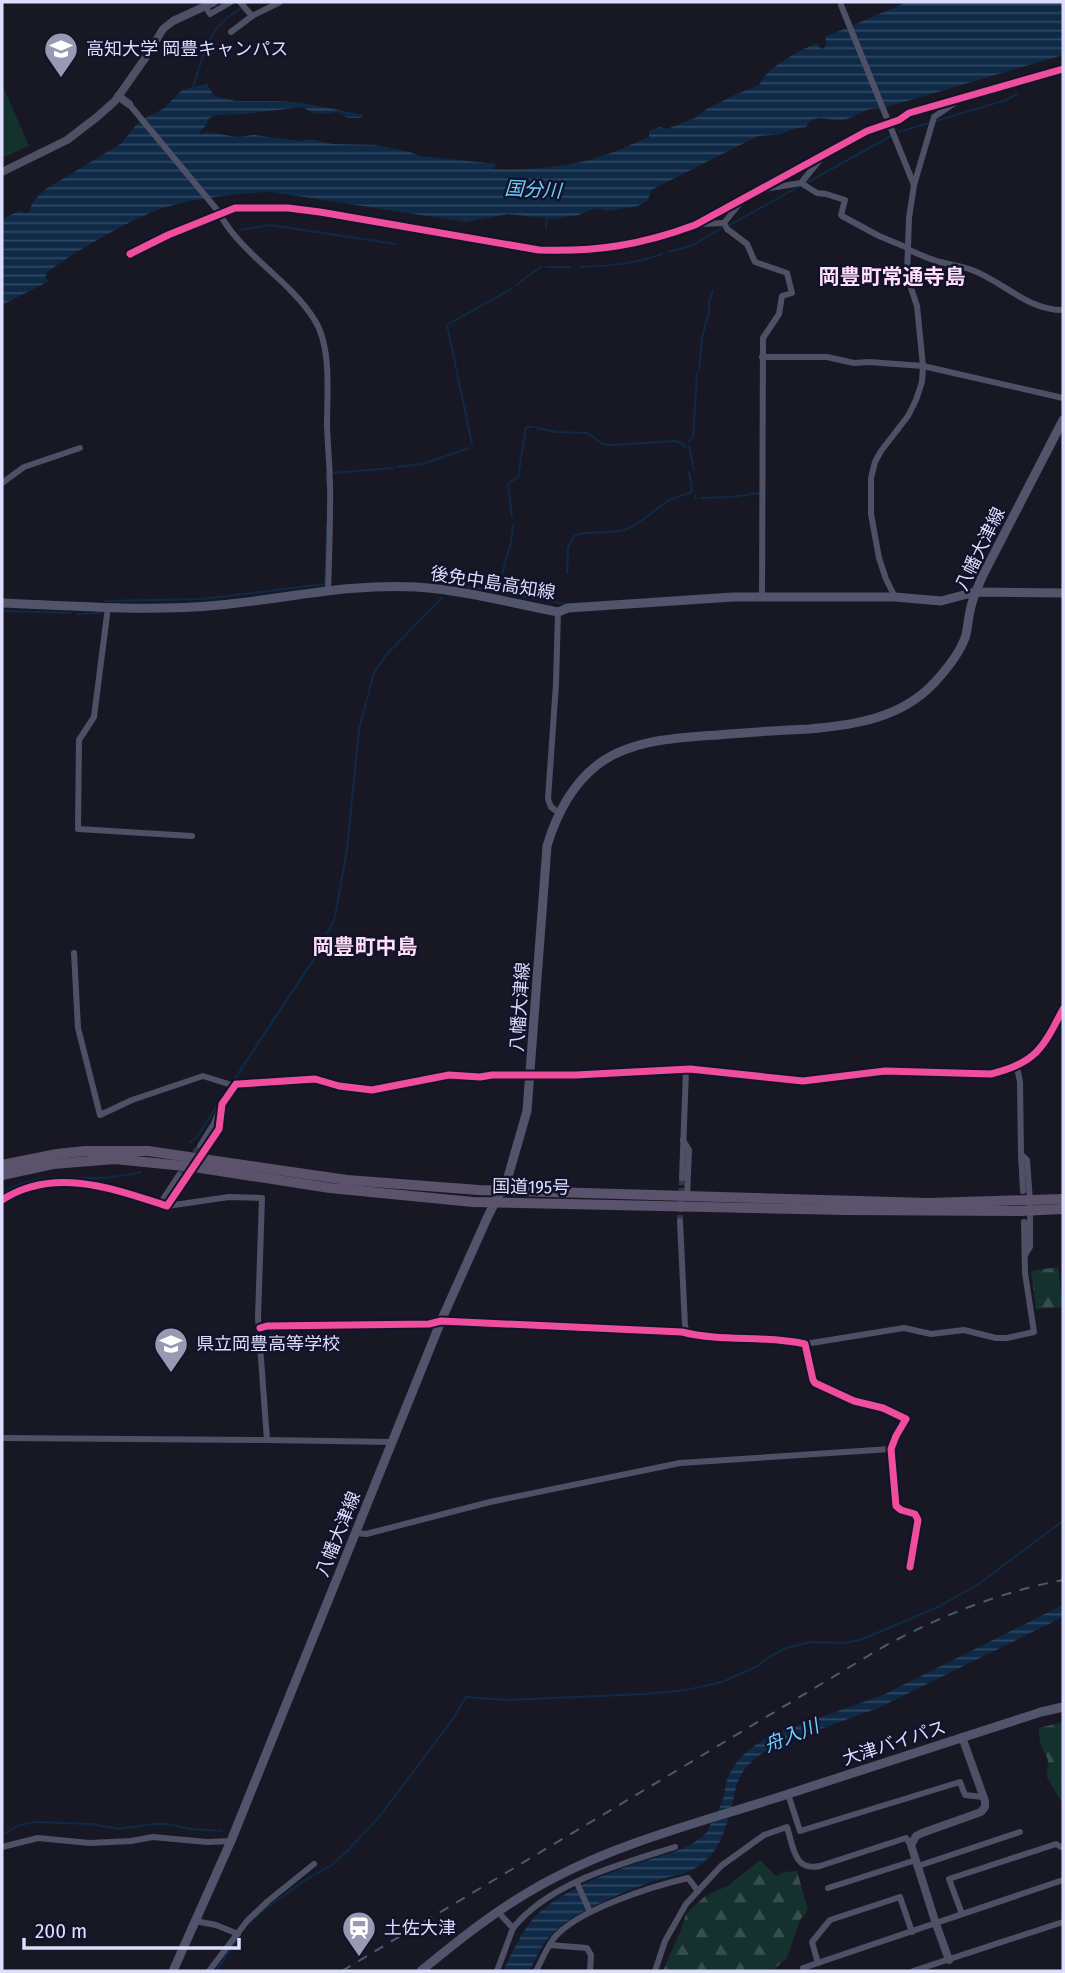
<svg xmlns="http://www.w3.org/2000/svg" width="1065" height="1973" viewBox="0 0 1065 1973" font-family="'Fira Sans Condensed','Noto Sans JP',sans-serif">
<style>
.forest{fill:url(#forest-firs)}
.pitch{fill:#15312e}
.water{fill:url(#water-rules)}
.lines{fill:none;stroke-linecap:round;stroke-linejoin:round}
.stream{stroke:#0e2a46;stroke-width:2}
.minor-tunnel{stroke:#363646;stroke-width:6;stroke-dasharray:6 3;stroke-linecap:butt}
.minor{stroke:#4e5065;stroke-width:6}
.tertiary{stroke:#4e5065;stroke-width:8}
.secondary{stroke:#51546b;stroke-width:9}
.trunk{stroke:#5b526b;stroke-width:10}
.rail{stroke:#465e6b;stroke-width:2;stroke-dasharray:10 9;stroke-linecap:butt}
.cycleway-casing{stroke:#13122b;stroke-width:11}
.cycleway{stroke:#ef4d9e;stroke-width:7}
.labels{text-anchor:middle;stroke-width:5;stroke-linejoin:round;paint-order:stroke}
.poi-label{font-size:18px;fill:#dddefe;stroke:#13122b;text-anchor:start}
.street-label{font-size:18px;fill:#dddefe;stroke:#13122b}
.water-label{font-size:19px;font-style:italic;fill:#6fcffa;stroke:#13122b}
.quarter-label{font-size:21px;font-weight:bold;fill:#fedff7;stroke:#13122b}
</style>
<defs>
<pattern id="forest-firs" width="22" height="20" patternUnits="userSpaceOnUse" patternTransform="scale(1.75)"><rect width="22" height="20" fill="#15312e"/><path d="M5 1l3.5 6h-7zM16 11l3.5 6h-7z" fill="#374e4d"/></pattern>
<pattern id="water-rules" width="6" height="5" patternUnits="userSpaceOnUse" patternTransform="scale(1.75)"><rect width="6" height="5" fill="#0e2a46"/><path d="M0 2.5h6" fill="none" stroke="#314862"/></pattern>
</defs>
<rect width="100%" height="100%" fill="#181825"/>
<g class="forest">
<path d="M1058,1267L1063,1307L1036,1309L1031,1271Z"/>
<path d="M1063,1722V1804L1047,1777L1048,1760L1040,1743L1039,1728Z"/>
<path d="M760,1860L776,1876L785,1872L797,1871L808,1910L800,1920L787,1958L772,1971H663L680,1932L686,1914L704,1897L729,1885Z"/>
</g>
<path class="pitch" d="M2,84L29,146L2,158Z"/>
<g class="water">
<path d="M907,2H1063V55L880,109C866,106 856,118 843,120C829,122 815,111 806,127L792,129L782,134L758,136L651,190L648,200L638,206L608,211L596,208L578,215L555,219L508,214L466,222L272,192C235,193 183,199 150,213C117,227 75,252 47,272L45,278L49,281L2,305V219L19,211L25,213L30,211L32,203L44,190L122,143L135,126L147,117L163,109L182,90L207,84L214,96L235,101H279L303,103L364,115L361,118H348L337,112L324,114L313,113L302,107L244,114L216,115L208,119L207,124L200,132L201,135L206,132L237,137L254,135L300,141L310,139L332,144L376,145L410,152L420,156L497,164L493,169C527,170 560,168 592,159C611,154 630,145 649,137V131L660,127L667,129L695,118L705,110L732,96L759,85C767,67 799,51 817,43L819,47L823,49L826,45L825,37Z"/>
<path d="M1063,1605V1617L878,1708L777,1745C763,1752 749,1761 741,1775C736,1783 735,1792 733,1801C727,1823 722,1847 704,1862C690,1875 672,1875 655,1881C626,1890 571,1913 551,1935C541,1945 536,1959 529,1971H503C512,1954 520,1934 533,1919C560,1890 611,1871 648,1860C669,1853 691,1849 707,1832C712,1821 720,1809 724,1796C725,1791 725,1785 727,1780C735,1757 754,1745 774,1734L883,1695Z"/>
</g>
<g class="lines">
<g class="stream">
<path d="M192,89C200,68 205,39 222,23C230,15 240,9 249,2"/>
<path d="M936,121L1006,100L1017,94"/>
<path d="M899,132L929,123"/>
<path d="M806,183L891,136"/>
<path d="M728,226L798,187"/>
<path d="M546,228L547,217"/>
<path d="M240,230L270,225L396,244"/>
<path d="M668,252L693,245L722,228"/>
<path d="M546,267H570"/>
<path d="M580,267C609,266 634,264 662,254"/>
<path d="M516,285L542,266"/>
<path d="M699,371L702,337L709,312V302L713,290"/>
<path d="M537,428L556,432L587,433L603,444L611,445L676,441L683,444L685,447"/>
<path d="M689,442L693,437L697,374"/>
<path d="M472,444L447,325L511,289"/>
<path d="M689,446L694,470"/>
<path d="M397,467L423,464L469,448"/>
<path d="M332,473L393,468"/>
<path d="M326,474L327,486"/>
<path d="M695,495L696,498"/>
<path d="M701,498L733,497L759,493"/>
<path d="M512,517L508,484L518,477L526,427H534"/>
<path d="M567,573L568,548L574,536L584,533L610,532L625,530L638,523L669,500L692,492L689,472"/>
<path d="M452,584L491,591"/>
<path d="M496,592L566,604"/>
<path d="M497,592L511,542L513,525"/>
<path d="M105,601L202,599L325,584L327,523"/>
<path d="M2,611L71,613"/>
<path d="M77,614L102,613"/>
<path d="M232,1083L318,953L335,917L347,850L359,729L374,673L385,656L442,598"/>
<path d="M190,1142L197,1137L229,1087"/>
<path d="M2,1193C31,1173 70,1179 103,1178C116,1177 128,1175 141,1172"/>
<path d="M2,1835L19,1825L35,1822L91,1824L119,1829L153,1824H168L190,1829L222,1831"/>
<path d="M248,1924L262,1911L307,1879L332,1865L349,1849L378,1818L414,1771L452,1720L466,1697L507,1700L645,1694L686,1690L722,1682L758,1666L767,1658L786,1648L810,1642L843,1643L860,1640L938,1607L977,1585L1063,1521"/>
<path d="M216,1971L239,1937"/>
</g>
<g class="minor-tunnel">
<path d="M179,1175L200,1146"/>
<path d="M680,1221L682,1178"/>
</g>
<g class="minor">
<path d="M240,2L252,16L280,2"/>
<path d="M841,5L914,185"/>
<path d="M205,6L210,14L231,2"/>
<path d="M231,32L252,16"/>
<path d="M129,104L218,211C241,255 288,278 314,319C332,346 327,394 327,425C328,452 331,479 330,505C330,534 329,563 328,591"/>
<path d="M823,156L801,183L817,193L826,194L845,200L841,215L842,216L879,236L908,248"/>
<path d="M764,189L801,183"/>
<path d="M724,223L740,203"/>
<path d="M701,224L724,223L727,229L747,244L755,262L787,273L792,293L782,296L779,314L763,338L762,596"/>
<path d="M909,250C919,254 929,259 940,262C951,265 962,266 972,270C1004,282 1027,310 1063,310"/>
<path d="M130,254L168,235L235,208H288L320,212L539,250C597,252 641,245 695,225L867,131L899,120L909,113L1063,69"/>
<path d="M762,357H827L854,363L869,362L923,366L1063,398"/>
<path d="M2,483L24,467L80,448"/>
<path d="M895,597L886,579L879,558L871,514V478L875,462L881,451L908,416L916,400L922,382L923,366L917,306L907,276L909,218L914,185L934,117L956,102"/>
<path d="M108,607L94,717L79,740L78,829L192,836"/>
<path d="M558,612L556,684L548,799L551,807L559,813"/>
<path d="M74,953L78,1028L100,1115L132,1100L203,1076L235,1086"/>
<path d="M1014,1066L1018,1072L1020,1082L1021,1154L1027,1160L1030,1201V1247L1025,1255"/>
<path d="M683,1140L689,1150L687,1197"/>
<path d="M200,1146L213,1125L219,1112"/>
<path d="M1021,1154L1023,1191"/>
<path d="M682,1178L686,1070"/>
<path d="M2,1200C54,1166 114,1189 167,1206L219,1129L222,1104L236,1084H239L315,1079L339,1086L372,1090L449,1075L480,1077L492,1075H576L690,1069L803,1081L885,1071L991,1074C1036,1063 1043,1048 1063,1009"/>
<path d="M160,1204L179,1175"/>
<path d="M167,1206L229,1197L262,1198L258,1318L267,1440"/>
<path d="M680,1221L685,1326L687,1334"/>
<path d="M260,1328L267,1326L429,1324L441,1321L682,1332C722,1342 765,1335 805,1344L813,1380L815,1383L854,1401L883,1408L906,1419L896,1436L891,1449L896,1506L901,1510L915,1514L918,1520L910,1567"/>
<path d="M805,1344L904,1328L931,1334L964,1330L996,1338H1007L1034,1332L1025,1273L1024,1222"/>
<path d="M2,1438L267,1440L393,1442"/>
<path d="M355,1533L366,1534L490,1502L680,1463L891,1449"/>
<path d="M788,1794L800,1831L960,1782L965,1795L983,1797"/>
<path d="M2,1847L38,1838L90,1843L131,1841L153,1837L207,1842L231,1841"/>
<path d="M918,1866L1020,1832"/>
<path d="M577,1883L590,1912"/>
<path d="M828,1888L916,1860"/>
<path d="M498,1912L513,1928C550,1882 621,1864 675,1847"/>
<path d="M962,1914L949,1879L1056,1844L1063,1848"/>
<path d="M195,1921L216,1925L238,1934"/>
<path d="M550,1945L587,1948L591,1955L590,1971"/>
<path d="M818,1963L812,1942L830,1920L900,1897L912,1932"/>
<path d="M209,1971L247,1921L268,1901L314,1864"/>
<path d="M497,1971L513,1928"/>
<path d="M536,1971C542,1960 547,1947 554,1938C577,1910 653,1886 688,1878L698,1891"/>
<path d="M655,1971L665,1941L686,1904L721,1866L764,1835L787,1827C793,1846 794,1872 820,1866L906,1838L911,1845"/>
<path d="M804,1971L803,1968L1063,1880"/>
<path d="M913,1971L1063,1922"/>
</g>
<g class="tertiary">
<path d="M118,96L129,104"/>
<path d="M2,172L67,140L97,117L115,101L146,57L163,29L173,21L214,2"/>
<path d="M949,1960L936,1924L911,1845L916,1836L922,1833L981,1812L985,1807V1801L962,1737"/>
</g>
<g class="secondary">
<path d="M2,603C74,606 148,612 220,605C285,599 350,583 416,587C464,590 511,603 558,612L568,608L733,597H895L941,601L975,592L1063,593"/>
<path d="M173,1971L231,1841L441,1321L488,1216L508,1177L527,1111L547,846C556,816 571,786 596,766C632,737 685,738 729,734C755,732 782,730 809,729C855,725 902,718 935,682C946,670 959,654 965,638C968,629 968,617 971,607C973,597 978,587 982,577L1063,420"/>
<path d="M421,1971C462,1937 504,1904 552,1879C624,1841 705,1821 782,1796C868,1768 954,1740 1041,1712L1063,1707"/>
</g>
<g class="trunk">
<path d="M2,1165L57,1154L85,1151H148L347,1180L479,1190L928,1203L1063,1199"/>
<path d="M2,1175L53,1164L115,1159L194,1167L330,1188L473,1202L846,1210L1020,1211L1063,1209"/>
</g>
<path class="rail" d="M342,1971L883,1647C940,1616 1000,1592 1063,1580"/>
<g class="cycleway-casing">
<g id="cycleway">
<path d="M130,254L168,235L235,208H288L320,212L539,250C597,252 641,245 695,225L867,131L899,120L909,113L1063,69"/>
<path d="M2,1200C54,1166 114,1189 167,1206L219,1129L222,1104L236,1084H239L315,1079L339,1086L372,1090L449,1075L480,1077L492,1075H576L690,1069L803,1081L885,1071L991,1074C1036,1063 1043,1048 1063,1009"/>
<path d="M260,1328L267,1326L429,1324L441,1321L682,1332C722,1342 765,1335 805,1344L813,1380L815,1383L854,1401L883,1408L906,1419L896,1436L891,1449L896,1506L901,1510L915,1514L918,1520L910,1567"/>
</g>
</g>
<use href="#cycleway" class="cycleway"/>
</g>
<defs>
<g id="university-pin" transform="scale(1.75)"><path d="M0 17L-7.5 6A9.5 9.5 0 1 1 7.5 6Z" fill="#9899b2" stroke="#13122b"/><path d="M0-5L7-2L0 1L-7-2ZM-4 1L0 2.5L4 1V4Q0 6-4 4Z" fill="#fff"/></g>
<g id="school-pin" transform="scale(1.75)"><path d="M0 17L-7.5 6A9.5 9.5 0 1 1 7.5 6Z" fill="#9899b2" stroke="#13122b"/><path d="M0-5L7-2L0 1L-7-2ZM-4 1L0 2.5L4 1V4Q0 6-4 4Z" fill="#fff"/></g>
<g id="station-pin" transform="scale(1.75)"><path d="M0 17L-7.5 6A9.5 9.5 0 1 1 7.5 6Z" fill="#9899b2" stroke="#13122b"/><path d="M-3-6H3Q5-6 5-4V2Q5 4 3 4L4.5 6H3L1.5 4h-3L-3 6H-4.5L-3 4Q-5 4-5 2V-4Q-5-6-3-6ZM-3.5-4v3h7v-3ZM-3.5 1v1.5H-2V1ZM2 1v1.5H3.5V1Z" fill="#fff"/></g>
</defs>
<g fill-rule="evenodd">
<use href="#university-pin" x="61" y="49"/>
<use href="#school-pin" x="171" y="1344"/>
<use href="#station-pin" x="359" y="1928"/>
</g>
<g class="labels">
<g class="poi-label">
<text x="86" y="55">高知大学 岡豊キャンパス</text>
<text x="196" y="1350">県立岡豊高等学校</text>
<text x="384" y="1934">土佐大津</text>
</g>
<g class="street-label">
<text transform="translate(980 549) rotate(-64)" y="6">八幡大津線</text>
<text transform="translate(493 583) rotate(9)" y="6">後免中島高知線</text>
<text transform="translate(520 1007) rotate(-86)" y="6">八幡大津線</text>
<text transform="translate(531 1187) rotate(1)" y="6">国道195号</text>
<text transform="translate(338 1534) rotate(-68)" y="6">八幡大津線</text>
<text transform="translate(894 1743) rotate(-18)" y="6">大津バイパス</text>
</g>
<g class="water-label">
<text transform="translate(533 189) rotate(3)" y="7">国分川</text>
<text transform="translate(791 1735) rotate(-22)" y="7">舟入川</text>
</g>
<g class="quarter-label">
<text x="892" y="284">岡豊町常通寺島</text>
<text x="365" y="954">岡豊町中島</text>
</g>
</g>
<rect width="1065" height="1973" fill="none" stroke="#dddefe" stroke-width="7"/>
<path d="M24 1938v10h215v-10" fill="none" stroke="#dddefe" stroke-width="3.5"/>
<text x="35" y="1938" font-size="21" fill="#dddefe" stroke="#13122b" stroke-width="5" paint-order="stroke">200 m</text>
</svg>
